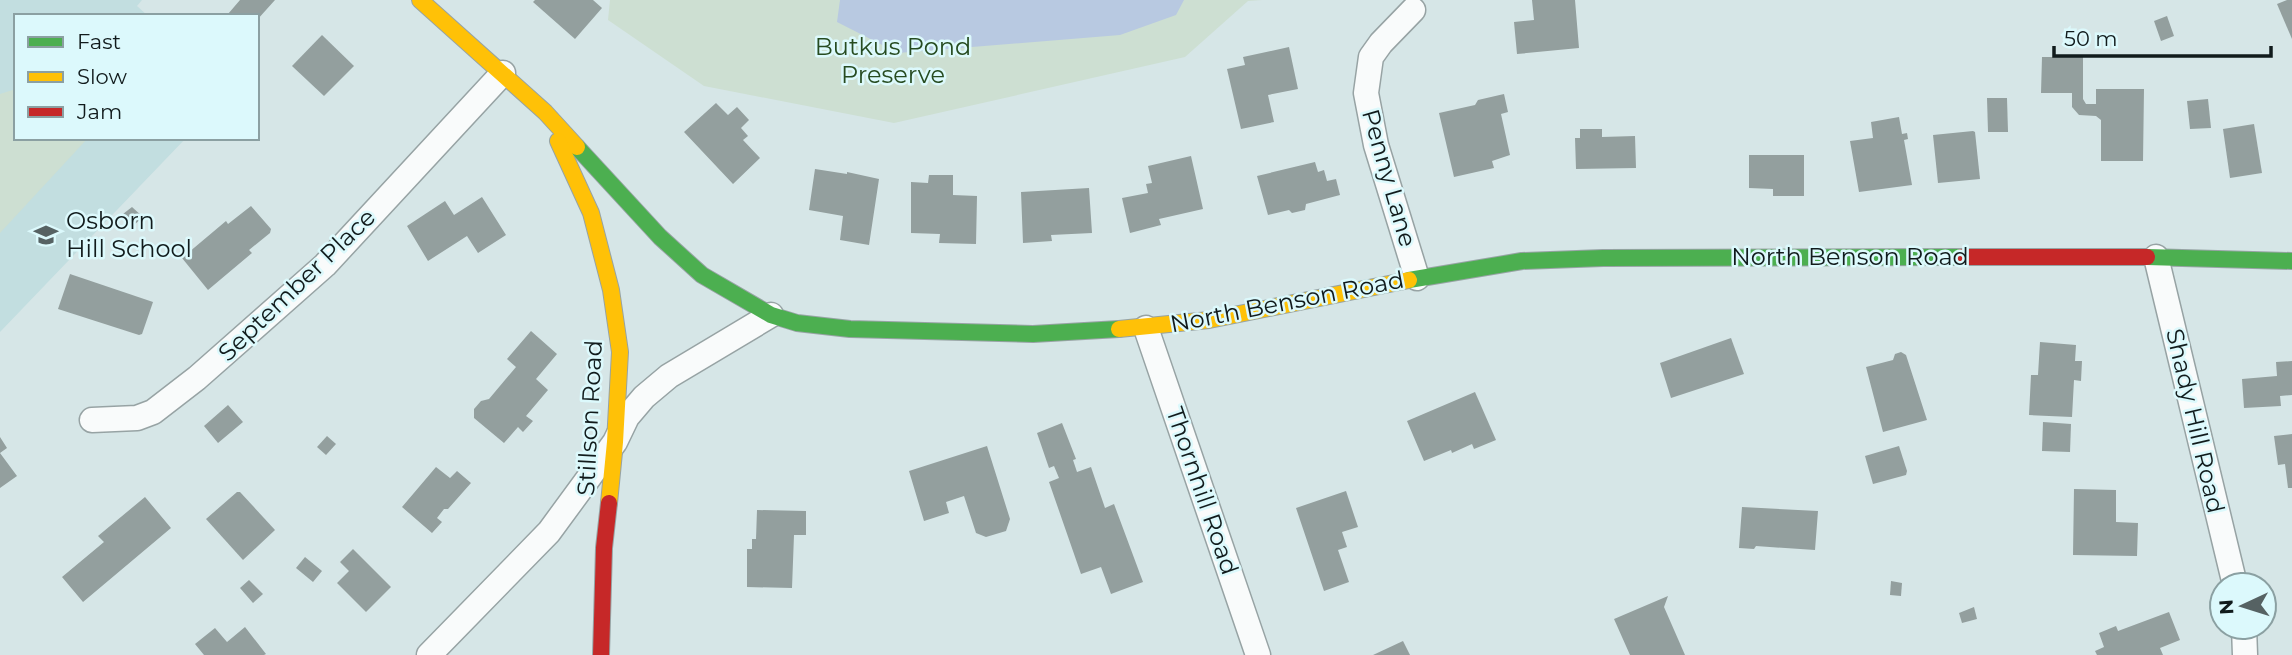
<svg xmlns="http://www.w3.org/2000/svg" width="2292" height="655" viewBox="0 0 2292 655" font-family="Montserrat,sans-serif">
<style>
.built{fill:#c2dee0}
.green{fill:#cddfd2}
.water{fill:#b8c9e1}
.building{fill:#939f9e}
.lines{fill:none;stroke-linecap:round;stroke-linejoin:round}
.street-casing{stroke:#97a3a4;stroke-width:27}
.fast-casing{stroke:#97a3a4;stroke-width:18}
.slow-casing{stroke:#97a3a4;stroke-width:18}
.jam-casing{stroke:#97a3a4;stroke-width:18}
.street{stroke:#f9fbfb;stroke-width:24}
.fast{stroke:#4caf50;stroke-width:16}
.slow{stroke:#ffc107;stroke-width:16}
.jam{stroke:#c62828;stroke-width:16}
.labels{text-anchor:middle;stroke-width:5;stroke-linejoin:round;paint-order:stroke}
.park-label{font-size:24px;fill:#264b20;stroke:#dcf9fc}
.street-label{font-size:24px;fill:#111b1c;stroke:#dcf9fc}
.poi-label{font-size:24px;fill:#111b1c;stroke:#dcf9fc;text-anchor:start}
</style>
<rect width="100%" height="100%" fill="#d6e6e7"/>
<path class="built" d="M0,0H142L137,6L148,16H16V138H186L0,332Z"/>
<g class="green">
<path d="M610,0H1262L1248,1L1185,57L894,123L704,86L608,20Z"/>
<path d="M16,89V138H88L0,233V94Z"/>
</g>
<path class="water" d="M840,0H1184L1176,15L1120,35L898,53L837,22Z"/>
<g class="building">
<path d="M240,0H275L257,20V16H230L228,14Z"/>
<path d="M535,0H593L602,8L575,39L533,2Z"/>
<path d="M1532,0H1575L1579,48L1517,54L1514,22L1534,20Z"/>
<path d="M2287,0H2292V39L2277,4Z"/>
<path d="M2167,16L2174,36L2161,41L2154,21Z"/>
<path d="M322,35L354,66L324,96L292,66Z"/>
<path d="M1289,47L1298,89L1268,95L1274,122L1241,129L1227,69L1245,65L1243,57Z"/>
<path d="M2042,57H2083V99L2086,104H2096V89H2144L2143,161H2101V120L2096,116L2079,115L2072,107V93H2041Z"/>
<path d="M1504,94L1508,112L1501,114L1510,155L1492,161L1494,168L1454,177L1439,113L1475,105L1478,100Z"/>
<path d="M1987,98H2007L2008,132H1988Z"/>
<path d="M2208,99L2211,128L2190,129L2187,101Z"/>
<path d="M716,103L728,115L737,107L749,120L741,128L748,136L743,140L760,158L733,184L684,132Z"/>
<path d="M1899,117L1902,134L1907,133L1908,139L1904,140L1912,185L1859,192L1850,141L1873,138L1871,122Z"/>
<path d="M2254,124L2262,173L2230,178L2223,129Z"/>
<path d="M1580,129H1602V137L1635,136L1636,168L1576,169L1575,138H1580Z"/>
<path d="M1973,131L1975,132L1980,179L1938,183L1933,135Z"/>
<path d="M1749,155H1804V196H1773V189L1749,188Z"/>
<path d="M1191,156L1203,209L1159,219L1161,225L1130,233L1122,198L1148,193L1146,184L1152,183L1148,166Z"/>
<path d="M1315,162L1318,172L1324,170L1327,181L1336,179L1340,195L1306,204L1305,210L1292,213L1289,210L1268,215L1257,176Z"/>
<path d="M815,169L847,174V172L879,179L869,245L840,240L843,216L809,210Z"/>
<path d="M929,175H953V195L977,196L976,244L939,243L940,234L911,233V182L928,183Z"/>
<path d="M1089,188L1092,233L1051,235L1052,241L1023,243L1021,192Z"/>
<path d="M482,197L506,235L478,253L467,236L428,261L407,226L445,201L454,215Z"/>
<path d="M251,206L271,229L270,233L249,250L252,253L208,290L182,258L226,221L228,224Z"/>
<path d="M132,207L143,217L133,226L123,214Z"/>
<path d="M70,274L153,302L142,334L139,335L58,309Z"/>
<path d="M531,331L557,354L536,379L548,390L526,416L533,421L523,432L518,427L504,443L474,418V409L481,401L489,399L516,367L507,359Z"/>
<path d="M1731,338L1744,374L1671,398L1660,363Z"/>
<path d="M2040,342L2076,345L2075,361H2082L2081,381L2074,380L2072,417L2029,415L2031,375H2038Z"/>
<path d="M1901,352L1906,355L1927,420L1883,432L1866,367L1893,360L1895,354Z"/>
<path d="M2292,361V395L2280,396L2281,406L2244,408L2242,379L2277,376L2276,362Z"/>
<path d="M1475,392L1496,440L1474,449L1472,444L1452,453L1451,450L1424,461L1407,421Z"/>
<path d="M228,405L243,422L218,443L204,426Z"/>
<path d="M2043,422L2071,424L2070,452L2042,451Z"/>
<path d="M1062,423L1076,459L1073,460L1077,472L1091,467L1105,508L1114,504L1143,582L1111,594L1101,567L1081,574L1049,482L1059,478L1054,466L1049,468L1037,433Z"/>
<path d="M2292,434V488H2288L2285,464L2278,465L2274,436Z"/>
<path d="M327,436L336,444L326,455L317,447Z"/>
<path d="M0,437L7,448L0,453L17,476L0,488Z"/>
<path d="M987,446L1010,519L1006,531L986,537L976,533L964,496L946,502L949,513L924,521L909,471Z"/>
<path d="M1899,446L1907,471L1906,475L1873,484L1865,456Z"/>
<path d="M436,467L450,478L457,471L471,483L448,509H444L437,518L442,522L432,533L402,507Z"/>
<path d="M2074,489L2116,490V522L2138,523L2137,556L2073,555Z"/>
<path d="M1346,491L1358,527L1342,532L1347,547L1338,550L1349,582L1324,591L1296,508Z"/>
<path d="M237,492H240L275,530L243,560L206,519Z"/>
<path d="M145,497L171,528L83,602L62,577L104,542L98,536Z"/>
<path d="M1742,507L1818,511L1815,550L1756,546L1754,549L1739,548Z"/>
<path d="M757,510L806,511V535H794L792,588L747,587V549H752V539H756Z"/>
<path d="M353,549L391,587L366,612L337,583L349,571L340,562Z"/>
<path d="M305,557L322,571L313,582L296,568Z"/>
<path d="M249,580L263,594L253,603L240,588Z"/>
<path d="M1891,581L1902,583L1901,596L1890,595Z"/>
<path d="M1668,596L1664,607L1685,655H1630L1614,619Z"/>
<path d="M1974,607L1977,619L1962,623L1959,613Z"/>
<path d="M2169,612L2180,640L2160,648L2163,655H2097L2095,651L2104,647L2099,633L2116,626L2118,631Z"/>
<path d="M245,627L266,654L264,655H204L195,644L215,628L227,642Z"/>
<path d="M1403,641L1410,655H1373Z"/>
</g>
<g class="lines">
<g class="street-casing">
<g id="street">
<path d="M1413,10L1381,43L1371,57L1366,93L1376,145L1417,278"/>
<path d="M2156,257L2235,585"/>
<path d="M1146,328L1258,655"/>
<path d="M92,420L137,418L153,412L197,378L325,265L503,73"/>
<path d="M2244,627L2245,655"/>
<path d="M429,655L549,532L615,442L627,417L644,397L669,376L771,315"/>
</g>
</g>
<g class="fast-casing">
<g id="fast">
<path d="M577,147L660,237L702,275L771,315L797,323L850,329L1033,334L1119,329"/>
<path d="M2147,257L2292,261"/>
<path d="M1409,280L1522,261L1603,258L1962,257"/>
</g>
</g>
<g class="slow-casing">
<g id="slow">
<path d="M420,0L545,112L577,147"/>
<path d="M558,141L591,213L611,290L620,352L615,442L609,503"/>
<path d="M1119,329L1209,320L1409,280"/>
</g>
</g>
<g class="jam-casing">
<g id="jam">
<path d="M1962,257H2147"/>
<path d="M601,655L604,548L609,503"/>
</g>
</g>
<use href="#street" class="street"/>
<use href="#fast" class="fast"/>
<use href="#slow" class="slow"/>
<use href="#jam" class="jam"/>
</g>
<defs>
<g id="school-bare" transform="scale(1.89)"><path d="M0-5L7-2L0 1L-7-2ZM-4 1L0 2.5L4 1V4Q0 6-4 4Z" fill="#566263" stroke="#dcf9fc" stroke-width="2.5" paint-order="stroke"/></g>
</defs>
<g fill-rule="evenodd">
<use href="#school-bare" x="46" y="235"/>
</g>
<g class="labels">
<g class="park-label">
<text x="893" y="55">Butkus Pond<tspan x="893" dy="28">Preserve</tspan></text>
</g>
<g class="street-label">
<text transform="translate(1389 178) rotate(74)" y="8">Penny Lane</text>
<text x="1850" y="265">North Benson Road</text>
<text transform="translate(297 285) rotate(-44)" y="8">September Place</text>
<text transform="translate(1287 302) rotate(-11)" y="8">North Benson Road</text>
<text transform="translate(590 418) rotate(-87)" y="8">Stillson Road</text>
<text transform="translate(2195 421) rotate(77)" y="8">Shady Hill Road</text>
<text transform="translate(1202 491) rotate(71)" y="8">Thornhill Road</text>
</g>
<g class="poi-label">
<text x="66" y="229">Osborn<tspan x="66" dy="28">Hill School</tspan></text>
</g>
</g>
<rect x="14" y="14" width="245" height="126" fill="#dcf9fc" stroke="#8ba0a2" stroke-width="2"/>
<rect x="28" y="37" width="35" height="10" fill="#4caf50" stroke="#8ba0a2" stroke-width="2"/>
<text x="77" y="49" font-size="21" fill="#111b1c">Fast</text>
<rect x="28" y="72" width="35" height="10" fill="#ffc107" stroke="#8ba0a2" stroke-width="2"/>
<text x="77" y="84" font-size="21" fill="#111b1c">Slow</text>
<rect x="28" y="107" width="35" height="10" fill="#c62828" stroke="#8ba0a2" stroke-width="2"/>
<text x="77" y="119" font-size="21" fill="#111b1c">Jam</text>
<g transform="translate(2243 606) rotate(266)"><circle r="33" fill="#dcf9fc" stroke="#8ba0a2" stroke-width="2"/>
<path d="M0-5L12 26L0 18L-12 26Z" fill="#566263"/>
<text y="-10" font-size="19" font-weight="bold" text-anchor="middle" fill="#111b1c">N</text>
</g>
<path d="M2054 46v10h217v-10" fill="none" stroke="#111b1c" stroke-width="3.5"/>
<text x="2064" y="46" font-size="21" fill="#111b1c" stroke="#dcf9fc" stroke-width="5" paint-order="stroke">50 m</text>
</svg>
